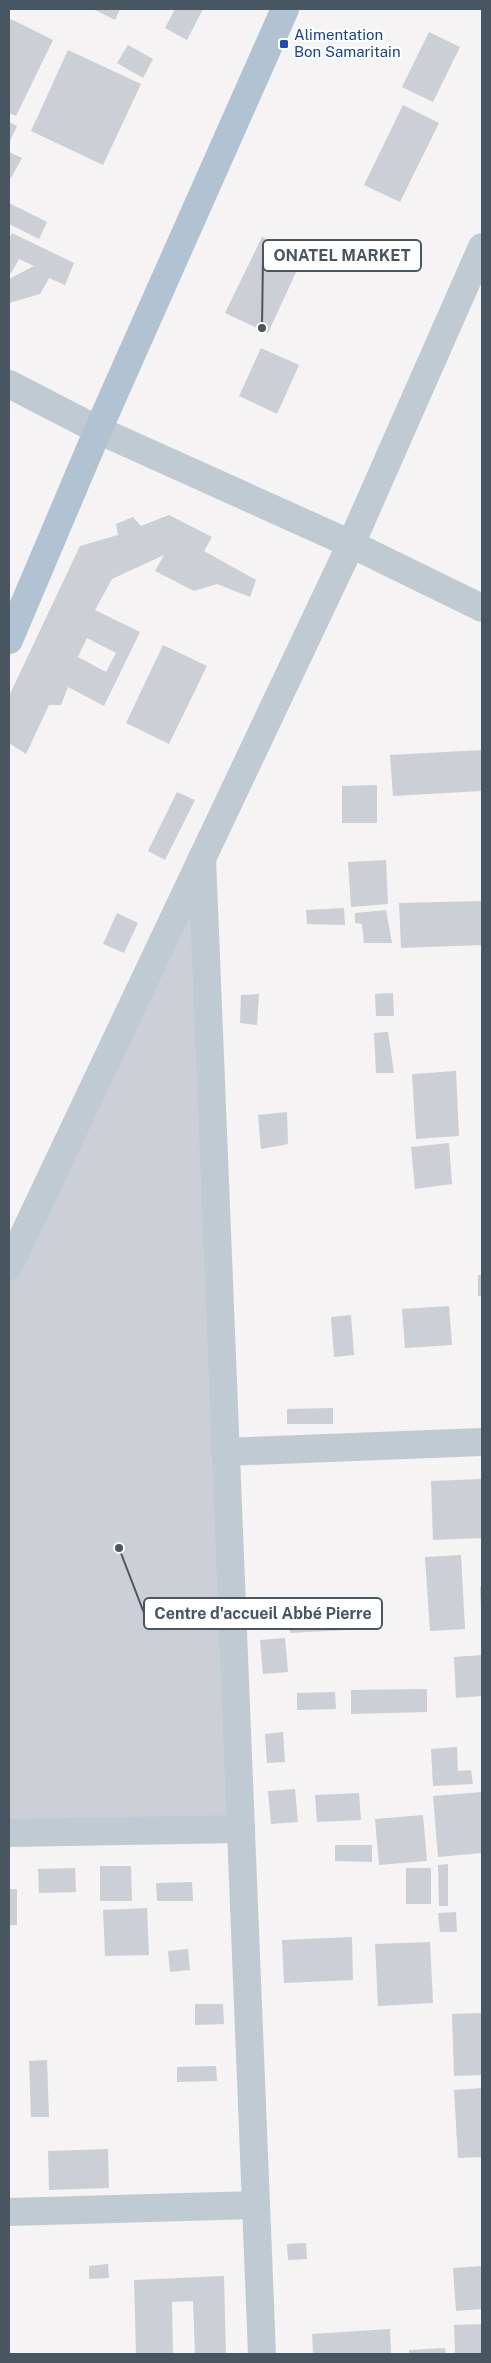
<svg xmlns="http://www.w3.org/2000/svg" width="491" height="2363" viewBox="0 0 491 2363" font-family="'Public Sans',sans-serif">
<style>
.building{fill:#cccfd5;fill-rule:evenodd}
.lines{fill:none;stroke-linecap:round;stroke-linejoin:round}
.minor{stroke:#c0cad3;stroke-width:28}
.major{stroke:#b1c2d3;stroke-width:28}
.transit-dot{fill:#1a4fb4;stroke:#fff;stroke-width:2}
.labels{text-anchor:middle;stroke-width:4.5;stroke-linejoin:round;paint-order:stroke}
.transit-label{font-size:15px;fill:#164399;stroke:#fff;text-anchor:start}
.leader{fill:none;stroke:#485662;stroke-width:2}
.callout-dot{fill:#485662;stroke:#fff;stroke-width:2}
.callout{fill:#fff;stroke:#485662;stroke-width:2}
.callout-label{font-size:16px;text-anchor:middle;font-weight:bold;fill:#485662}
</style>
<rect width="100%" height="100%" fill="#f5f3f3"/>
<g class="building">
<path d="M93,9H120L115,20Z"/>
<path d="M175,9H203L187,40L165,28Z"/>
<path d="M11,19L53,40L16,116L9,113V23Z"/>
<path d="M429,32L460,47L433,102L402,87Z"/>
<path d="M128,45L153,59L143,78L117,63Z"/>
<path d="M68,50L141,84L103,165L31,131Z"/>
<path d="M403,105L439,123L400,202L364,185Z"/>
<path d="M9,122L17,126L9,143Z"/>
<path d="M9,152L22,158L11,178L9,177Z"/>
<path d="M9,203L47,222L39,239L9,224Z"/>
<path d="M12,233L74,263L65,285L49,278L40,294L9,303V279L34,266L19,259L11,273L9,272V240Z"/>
<path d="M262,237L303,257L268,333L225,313Z"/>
<path d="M261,348L299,365L277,414L239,396Z"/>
<path d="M169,515L212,537L204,551L256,580L250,597L217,584L194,591L155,571L164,555L112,579L95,610L140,632L104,706L68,687L61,705H49L26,754L9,743V696L80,546L118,535L116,524L133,517L141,526ZM87,638L116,653L106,672L78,657Z"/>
<path d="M163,645L207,666L169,744L126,723Z"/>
<path d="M482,750V791L393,796L390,755Z"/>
<path d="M377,785V823H342V786Z"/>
<path d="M177,792L195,800L165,860L148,851Z"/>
<path d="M202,858L241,1829L9,1833V1266Z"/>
<path d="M386,860L388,904L351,907L348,862Z"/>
<path d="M482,901V945L401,948L399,903Z"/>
<path d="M344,908L345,925L307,924L306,910Z"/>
<path d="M386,910L392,943H364L362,924L355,923V913Z"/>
<path d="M117,913L138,923L124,953L103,944Z"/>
<path d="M393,993L394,1016H376L375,994Z"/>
<path d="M259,994L257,1025L240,1023L241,995Z"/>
<path d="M388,1032L394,1073H376L374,1033Z"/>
<path d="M456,1071L459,1136L416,1139L412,1074Z"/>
<path d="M287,1112L288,1144L261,1149L258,1115Z"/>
<path d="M449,1143L452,1184L415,1189L411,1147Z"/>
<rect x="478" y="1275" width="4" height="21"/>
<path d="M449,1306L452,1345L405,1348L402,1309Z"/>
<path d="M351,1315L354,1355L334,1357L331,1317Z"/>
<path d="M333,1408V1424H287V1409Z"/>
<path d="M482,1479V1538L433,1540L431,1481Z"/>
<path d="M461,1555L465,1629L430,1631L425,1557Z"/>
<path d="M480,1587H482V1611H481Z"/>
<path d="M364,1608L365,1629L290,1633L289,1613Z"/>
<path d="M285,1638L288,1672L263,1674L260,1640Z"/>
<path d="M482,1655V1696L456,1698L454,1657Z"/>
<path d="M427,1689V1712L351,1714V1690Z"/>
<path d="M335,1692L336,1709L297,1710V1693Z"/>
<path d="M283,1732L285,1762L267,1763L265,1734Z"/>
<path d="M457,1747L458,1771L471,1770L473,1784L433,1786L431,1749Z"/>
<path d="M295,1789L298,1822L271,1824L268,1791Z"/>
<path d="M482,1792V1853L438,1857L433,1796Z"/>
<path d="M359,1793L361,1820L317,1822L315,1795Z"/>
<path d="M423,1815L427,1861L379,1865L375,1819Z"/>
<path d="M335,1845H372V1862L335,1861Z"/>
<path d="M448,1864V1906H439L438,1865Z"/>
<path d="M100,1866H131L132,1901H100Z"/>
<path d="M75,1868L76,1892L39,1893L38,1869Z"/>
<rect x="406" y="1868" width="25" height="36"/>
<path d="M192,1882L193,1901H157L156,1883Z"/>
<rect x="9" y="1889" width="8" height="36"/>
<path d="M147,1908L149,1955L105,1956L103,1910Z"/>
<path d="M456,1912L457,1932H440L438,1913Z"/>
<path d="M352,1937L353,1980L284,1983L282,1940Z"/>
<path d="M430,1942L433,2003L378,2006L375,1944Z"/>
<path d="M188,1949L190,1970L170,1972L168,1951Z"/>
<path d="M195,2004H223L224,2024L195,2025Z"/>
<path d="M482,2013V2075L454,2076L452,2014Z"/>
<path d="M47,2060L49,2117H31L29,2061Z"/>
<path d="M216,2066L217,2081L177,2082V2067Z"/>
<path d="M482,2088V2157L458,2158L454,2090Z"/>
<path d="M108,2149L109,2188L49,2190L48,2151Z"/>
<path d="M306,2243L307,2259L288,2260L287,2244Z"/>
<path d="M108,2264L109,2278L89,2279V2266Z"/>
<path d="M482,2266V2309L456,2311L453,2268Z"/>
<path d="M224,2276L226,2354H195L193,2301L172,2302L173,2354H136L134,2280Z"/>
<path d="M482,2324V2354H455L454,2325Z"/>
<path d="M390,2329L391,2354H313L312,2334Z"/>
<path d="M445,2348L446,2354H409V2350Z"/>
</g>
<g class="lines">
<g class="minor">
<path d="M9,384L98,430L351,544L482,608"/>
<path d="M202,858L262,2354"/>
<path d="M9,1266L351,544L482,247"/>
<path d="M225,1452L482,1442"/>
<path d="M9,1833L241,1829"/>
<path d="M9,2212L256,2205"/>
</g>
<path class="major" d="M9,640L98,430L285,9"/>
</g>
<rect class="transit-dot" x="279" y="39" width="10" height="10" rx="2.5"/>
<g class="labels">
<g class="transit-label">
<text x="294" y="40">Alimentation<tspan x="294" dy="17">Bon Samaritain</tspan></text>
</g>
</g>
<path class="leader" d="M262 328L263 256M119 1548L144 1613"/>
<g class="callout-dot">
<circle cx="262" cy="328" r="5"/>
<circle cx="119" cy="1548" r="5"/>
</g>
<g class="callout">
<rect x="263" y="240" width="158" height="31" rx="5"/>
<rect x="144" y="1598" width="238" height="31" rx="5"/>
</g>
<g class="callout-label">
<text x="342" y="261">ONATEL MARKET</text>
<text x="263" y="1619">Centre d'accueil Abbé Pierre</text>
</g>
<rect width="491" height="2363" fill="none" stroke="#485662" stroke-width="20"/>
</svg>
